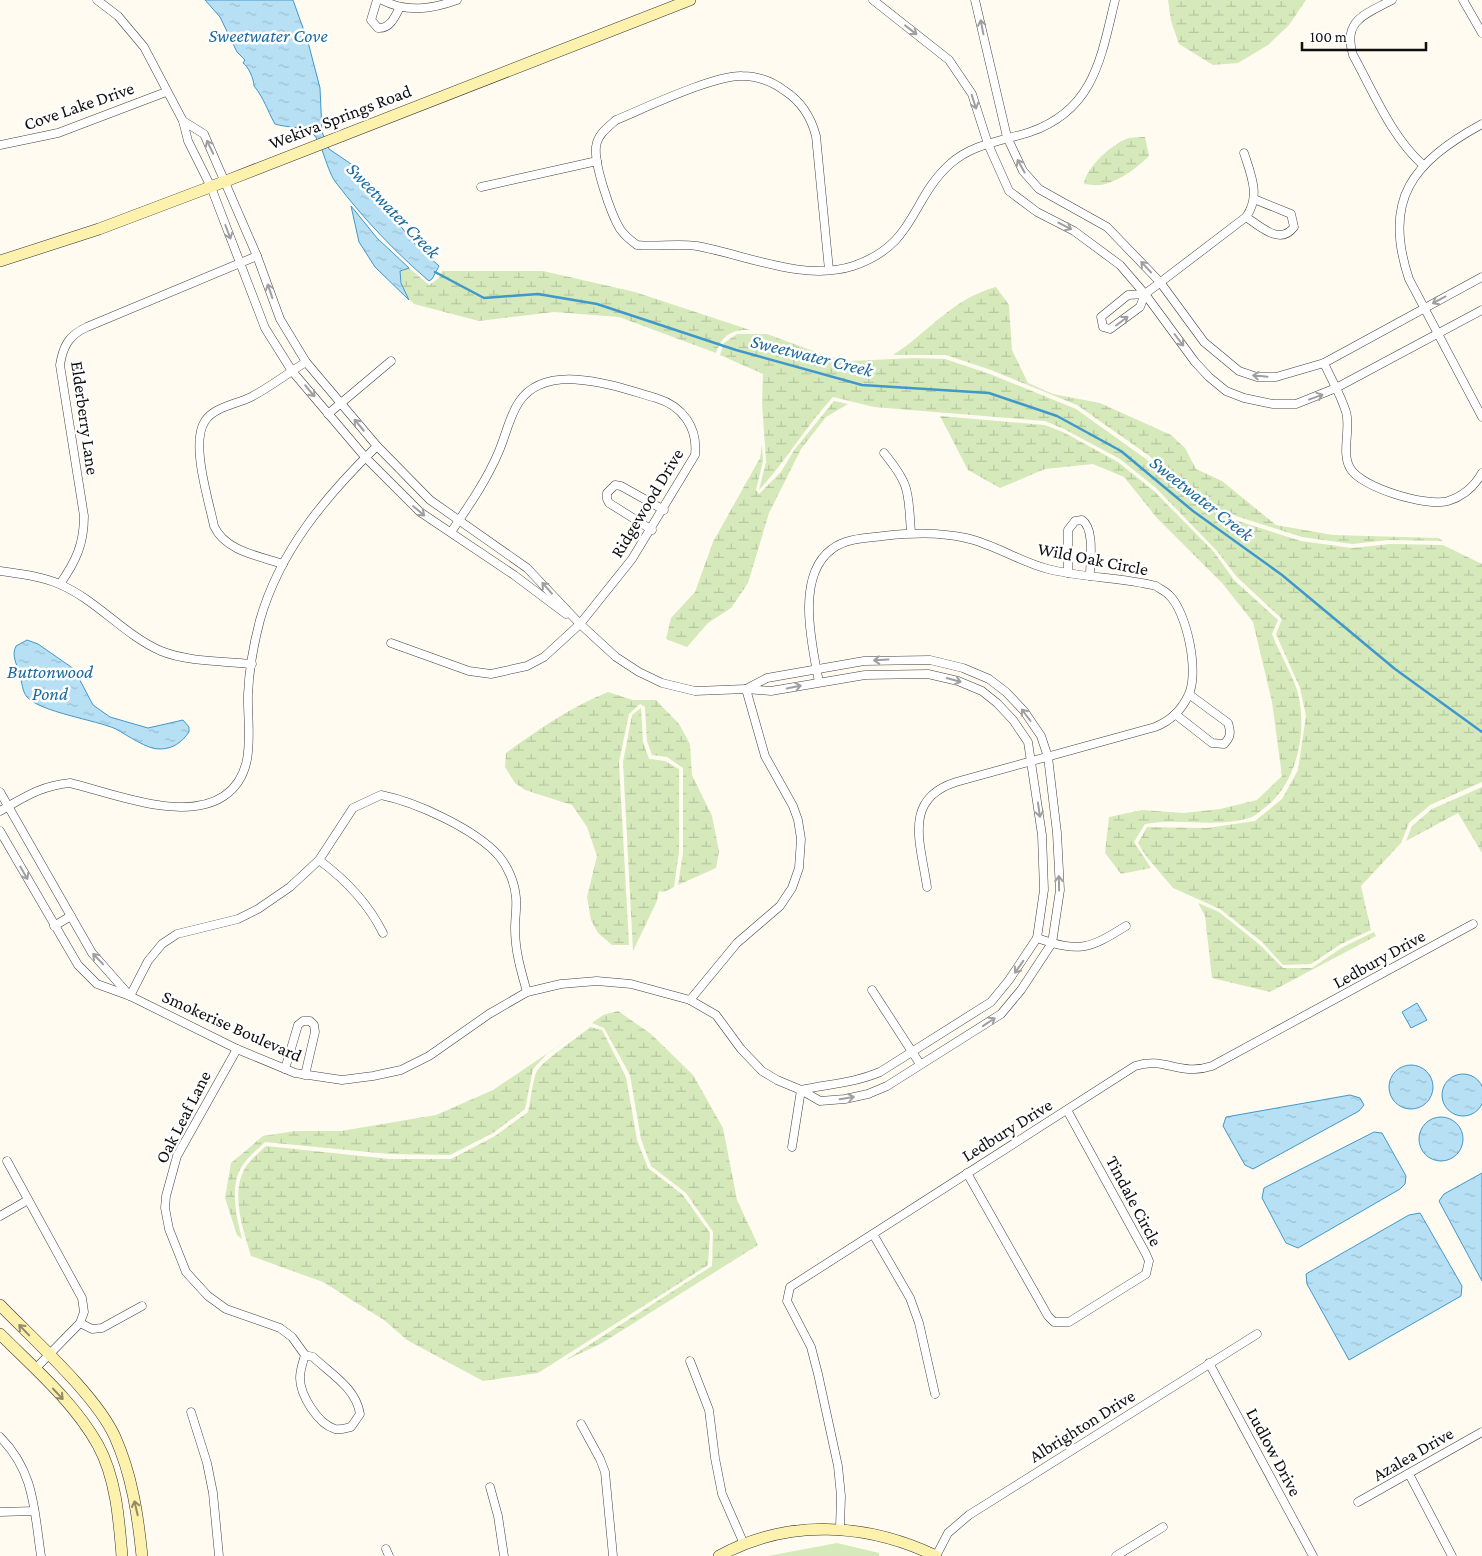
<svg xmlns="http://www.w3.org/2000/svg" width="1482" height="1556" viewBox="0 0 1482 1556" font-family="'Crimson Pro',serif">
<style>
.grass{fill:#d5e9bb}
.wetland{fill:url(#wetland-marsh)}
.water{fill:url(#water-ripples);stroke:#4098ca}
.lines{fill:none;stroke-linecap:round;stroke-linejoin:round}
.stream{stroke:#4098ca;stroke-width:2.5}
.street-casing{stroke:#424242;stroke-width:9}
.secondary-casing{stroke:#313131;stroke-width:12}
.street{stroke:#fff;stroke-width:8}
.secondary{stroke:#fdf1ae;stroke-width:11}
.oneway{stroke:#9f9f9f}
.oneway2{stroke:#928b66}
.labels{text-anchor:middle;stroke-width:5;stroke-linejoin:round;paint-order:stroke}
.street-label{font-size:18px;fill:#0f0f0f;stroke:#fff}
.water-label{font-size:19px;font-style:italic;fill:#1a6a9e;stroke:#fff}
</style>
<defs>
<pattern id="wetland-marsh" width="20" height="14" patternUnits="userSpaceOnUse" patternTransform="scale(1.25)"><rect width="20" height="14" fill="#d5e9bb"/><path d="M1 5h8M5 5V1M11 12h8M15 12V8" fill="none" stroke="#b6c7a0"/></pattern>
<pattern id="water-ripples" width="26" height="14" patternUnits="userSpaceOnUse" patternTransform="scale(1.25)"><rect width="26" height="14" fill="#b7e0f5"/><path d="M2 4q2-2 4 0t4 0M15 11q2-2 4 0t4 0" fill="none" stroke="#9cbfd1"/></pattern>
</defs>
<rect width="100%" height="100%" fill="#fffbf1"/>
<path class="grass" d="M837,1543L879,1553V1556H768Z"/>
<g class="wetland">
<path d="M1168,0H1306L1289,25L1268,45L1238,63L1213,65L1179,44L1171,21Z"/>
<path d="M1145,137L1149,156C1137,168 1117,183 1100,185C1095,186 1089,184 1084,184C1085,168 1114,142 1129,138C1134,137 1140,137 1145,137Z"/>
<path d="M409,268L429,285L439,278L442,271H543L635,292L750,330C732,329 722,335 716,353L619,317L554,312L479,321L414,304C404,295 401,283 400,271Z"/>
<path d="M996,287L1009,305L1012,350L1028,383L1053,394L1100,403L1171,435L1185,448L1196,469L1222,481L1276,525L1333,535L1438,538L1443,541L1389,540L1352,544L1302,537L1239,517L1198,500L1148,455L1077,405L991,370L946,355H893C929,332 953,298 996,287Z"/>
<path d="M737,334H767L827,356L851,361L914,358L945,359L990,374L1076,409L1146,459L1197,503L1238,521L1301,541L1352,548L1390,544L1443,545L1482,564V782L1430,805L1409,823L1401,843L1361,886L1371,930L1341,944L1311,964L1283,965L1262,942L1220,909L1173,888L1146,856L1138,843L1147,827L1207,828L1255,821L1282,799L1298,770L1306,716L1300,688L1276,634L1282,619L1237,577L1216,550L1156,488L1120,459L1064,429L1045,421L874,407L833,397C806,426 786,461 759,490L766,462L762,402L763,374L720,355L724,343Z"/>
<path d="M834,401L848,404L826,417L801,449L769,513L748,583L731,608L708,623L687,647L666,639L671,618L695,592L713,542L760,458L762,444L763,461L756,490L759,494L781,472L795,449Z"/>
<path d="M940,416L1045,425L1063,432L1118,462L1154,491L1214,552L1234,580L1278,620L1272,634C1279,653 1291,671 1297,690C1308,728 1298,781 1267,806C1262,809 1257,815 1252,817C1216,829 1180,817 1145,824L1134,842L1151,868L1121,874L1105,853L1109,817L1142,810L1184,813L1220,809L1257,800L1282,776L1272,702L1253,622L1222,583L1157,518L1124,477L1093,464L1045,469L1000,488L968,470Z"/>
<path d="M608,692L633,700H656L679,724L690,744L692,775L712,816L719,851L716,868L678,885L683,853V768L667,757L652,755L647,741L645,707L640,704L629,714L619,762L629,945H612L598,933L591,920L587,897L597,856L587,827L572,805L525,790L515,783L505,767L506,753C539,729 571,707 608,692Z"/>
<path d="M641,708L643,742L649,759L665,761L679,769V852L674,887L664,892L659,891L657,901L633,951L623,762L632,715Z"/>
<path d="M1482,787V853L1458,813L1406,841L1412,826L1432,809Z"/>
<path d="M1198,903L1219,912L1260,945L1283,968H1312L1343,947L1374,932L1376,936L1270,992L1212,978L1205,916Z"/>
<path d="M618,1011L651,1034L693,1075L723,1128L737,1200L758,1245L602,1343L564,1361L712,1266L713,1232L686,1193L651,1166L641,1139L630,1075L604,1028L592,1023L603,1015Z"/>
<path d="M590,1027L602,1030L626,1077L637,1140L648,1168L683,1195L710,1233L708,1265L538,1373L483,1381L407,1340L384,1320L323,1282L251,1256C243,1229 229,1191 247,1165C252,1158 260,1152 266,1146L390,1159H451L495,1136L528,1112C531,1099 532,1085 536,1073C540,1062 579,1037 590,1027Z"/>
<path d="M579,1032L547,1054L533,1069L525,1109L493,1133L450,1155L389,1154L265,1142C258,1149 250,1155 245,1162C228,1182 236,1216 242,1239L237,1235L225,1198L231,1163L263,1136L295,1131H341L436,1115L493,1090Z"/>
</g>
<g class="water">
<path d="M205,0H293L308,42L320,88L322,132L329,149L354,166L413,242L439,266L432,279L429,281C395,252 364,219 337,184C326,171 323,142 312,133C303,126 287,128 275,124C267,110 264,98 254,86C254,79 248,66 243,63L245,60L237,52L220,17Z"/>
<path d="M351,206L377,238L409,268L400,271L401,283L409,300L375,267L359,242Z"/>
<path d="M27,640L38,644L74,669L93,705L110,717L148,728L183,720L189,727V732C182,742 173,749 160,749C148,750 127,735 116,729C96,720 40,712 27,697C22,691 22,682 20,675C17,664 11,656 16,646Z"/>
<path d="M1417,1003L1427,1020L1411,1028L1402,1012Z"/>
<circle cx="1411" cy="1087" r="22"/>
<circle cx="1463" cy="1095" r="21"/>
<path d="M1350,1095L1360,1098L1364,1105L1359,1111L1253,1169L1245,1165L1223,1126L1226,1117Z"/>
<circle cx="1441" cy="1139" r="22"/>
<path d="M1374,1132L1382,1133L1406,1176L1405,1184L1400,1189L1298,1248L1286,1243L1262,1198L1264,1188Z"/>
<path d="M1482,1173V1281L1439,1201L1444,1194Z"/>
<path d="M1420,1213L1462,1286L1461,1296L1349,1360L1307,1284L1306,1274L1409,1215Z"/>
</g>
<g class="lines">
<path class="stream" d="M435,272L484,298L538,294L597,304L736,350L862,385L989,393L1057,416L1121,451L1193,511L1282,575L1395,669L1482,732"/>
<g class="street-casing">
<g id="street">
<path d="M97,0L118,16L144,47L183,121L188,141L211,187L265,328L292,371L365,457L420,512L514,575L566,614"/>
<path d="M377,0L371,20L378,28C390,29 395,17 400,7"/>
<path d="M382,0C407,13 432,9 457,0"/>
<path d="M873,0L949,60L972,94L988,144L1009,191L1037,212L1074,231L1120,265L1145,294L1195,362L1209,377L1226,391L1244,398L1273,404H1296L1336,388L1482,310"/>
<path d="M975,0L1007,137L1023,171L1039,189L1107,227L1160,282L1204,342L1239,371L1257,377H1276L1324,363L1482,277"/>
<path d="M1392,0C1366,14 1342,20 1353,55C1374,93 1391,136 1423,165"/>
<path d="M1463,0L1482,33"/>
<path d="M183,121L204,134L257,256L280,319L306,362L377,446L430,500L527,568L580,624L616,657L639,672L662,683L695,691L746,689L771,691L865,675L928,674L958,681L982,691L997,703L1013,720L1028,742L1042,835L1044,890L1037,938L1009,980L991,1002L880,1072C854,1083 828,1084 801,1090"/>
<path d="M1482,124C1413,162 1382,199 1409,279L1482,417"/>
<path d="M0,145L58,133L166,92"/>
<path d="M481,187L597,161"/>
<path d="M1246,217C1260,226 1280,246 1294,227L1291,214L1254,199"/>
<path d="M829,270L816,136C811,117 802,102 785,91C773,82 757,76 742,76C714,75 645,108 616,120C608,127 597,135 596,147C594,165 611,214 620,229C625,236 630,240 637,245C657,247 677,243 697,246C746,255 804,282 853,266C916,245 910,200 950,164C972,144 1002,141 1030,132C1094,110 1101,58 1115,0"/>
<path d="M1145,294L1140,307L1110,329L1103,327L1101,317L1128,295L1145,294L1246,217C1261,196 1251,175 1244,153"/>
<path d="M1324,363C1331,379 1341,395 1346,412C1351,429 1341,452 1350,468C1361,488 1427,507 1448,501C1464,496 1474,487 1482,473"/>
<path d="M328,414L391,361"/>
<path d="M884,453C911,486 908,492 911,533"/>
<path d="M652,530L609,503L607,499V493L615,485L621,486L664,510"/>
<path d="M283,564C259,556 225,551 214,526C209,501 190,443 205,421C214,407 237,404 251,397C270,387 288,373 306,362"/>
<path d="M0,571C20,574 41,576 59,584C97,600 124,635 161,651C188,662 223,661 252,664"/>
<path d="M1068,573V530L1075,521L1082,520C1095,529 1090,561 1090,576"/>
<path d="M60,584C76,561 84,544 84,516L60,365C63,346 69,335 87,327L257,256"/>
<path d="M391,643L469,671L491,674L527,666L544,657L580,624L632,559L695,455C698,428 683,406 656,398C617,387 547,360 519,402C509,417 506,435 499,451C487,480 468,507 451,532"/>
<path d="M819,682C812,645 795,576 832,549C846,538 867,538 883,536C912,533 938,532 966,538C994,544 1020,562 1048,569C1083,578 1120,577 1156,586C1160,589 1165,591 1169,595C1187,612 1200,674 1188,696C1181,711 1170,721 1155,727L956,782C902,799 921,844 927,887"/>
<path d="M1175,714L1212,743L1224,744C1231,737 1231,732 1228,723L1190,695"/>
<path d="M0,792L92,953L130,996"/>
<path d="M0,811C25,797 40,786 70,783C112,793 184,823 224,796C258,773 247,729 248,694C249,670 254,643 260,620C280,550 326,496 377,446"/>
<path d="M0,831L78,965L97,984L130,996L237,1049L295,1073L342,1080L373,1076L401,1070L429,1056L489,1014L527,992L561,984L597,981L631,984L690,1000L716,1015L741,1049L762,1071L777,1080L801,1090L820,1101L845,1099L868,1094L887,1086L1001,1014L1021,990L1052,943L1060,890L1057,833L1048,757L1041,736L1024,711L1006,692L989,679L963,668L930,660L864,661L767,678L746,689"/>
<path d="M319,860C346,880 368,903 383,933"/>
<path d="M54,926L71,916"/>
<path d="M1037,938C1080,953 1089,949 1126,926"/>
<path d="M872,990L920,1064"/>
<path d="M130,996L148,961L162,944L177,934L238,919L258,909L290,887L319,860L353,808L381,795C416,802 475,829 499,856C508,867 515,883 516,898C517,908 515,918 515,928C515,951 521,971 527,992"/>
<path d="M690,1000L737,943L780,906L792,888L799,868L801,839L798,820L793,806L765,756L746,689"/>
<path d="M237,1049L177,1156L166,1196L165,1208L169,1229L186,1272L208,1296L226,1309L280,1328L292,1337L305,1355L313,1357C331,1374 356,1388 360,1414L351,1427C346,1428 341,1430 335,1429C318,1424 300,1395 300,1378C300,1370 303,1362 305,1355"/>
<path d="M285,1069L298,1025L303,1021H310L314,1025L315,1032L305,1075"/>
<path d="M792,1147L801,1090"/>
<path d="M7,1161L82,1298L84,1312L80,1323L35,1369"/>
<path d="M967,1173L1048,1316L1054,1322H1069L1146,1274L1149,1261L1146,1254L1067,1110"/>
<path d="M0,1216L28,1200"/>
<path d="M873,1234L910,1298L919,1323L935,1394"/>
<path d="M80,1323L92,1329L102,1328L142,1306"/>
<path d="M690,1361L709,1410L715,1458L722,1494L744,1544"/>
<path d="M1209,1363L1313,1556"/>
<path d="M191,1412L207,1463L213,1493L219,1556"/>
<path d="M581,1424L600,1459L605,1472L613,1556"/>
<path d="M0,1437C35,1472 34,1510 41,1556"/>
<path d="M1409,1474L1452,1556"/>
<path d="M490,1487L498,1516L504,1556"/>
<path d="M1358,1502L1482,1432"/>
<path d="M0,1512L34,1511"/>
<path d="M840,1528L841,1496L838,1466L818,1374L811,1347L787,1301L790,1287L1135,1066C1165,1056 1179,1077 1212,1066L1473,924"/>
<path d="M386,1549L389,1556"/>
<path d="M936,1556L948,1533L969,1515L1257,1334"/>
<path d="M1116,1556L1163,1527"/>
</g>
</g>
<g class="secondary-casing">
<g id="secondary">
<path d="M0,261L99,229L226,181L690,0"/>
<path d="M0,1305C34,1340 96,1395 115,1437C132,1475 138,1516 142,1556"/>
<path d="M0,1334C34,1368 74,1402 98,1445C116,1478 119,1519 122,1556"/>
<path d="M719,1556C788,1518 867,1523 936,1556"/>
</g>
</g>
<use href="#street" class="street"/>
<use href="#secondary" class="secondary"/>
</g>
<defs><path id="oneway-shaft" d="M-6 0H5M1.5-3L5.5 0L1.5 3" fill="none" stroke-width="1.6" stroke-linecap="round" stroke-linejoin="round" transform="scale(1.25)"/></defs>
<g class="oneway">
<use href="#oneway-shaft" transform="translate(982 27) rotate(-101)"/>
<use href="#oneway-shaft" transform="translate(911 30) rotate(38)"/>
<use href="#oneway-shaft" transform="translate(974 102) rotate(72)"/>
<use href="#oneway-shaft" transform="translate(210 147) rotate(-116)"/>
<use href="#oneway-shaft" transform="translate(1021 166) rotate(-119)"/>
<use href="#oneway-shaft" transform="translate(1065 226) rotate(27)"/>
<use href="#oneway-shaft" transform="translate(228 232) rotate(69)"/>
<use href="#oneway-shaft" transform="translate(1146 267) rotate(-133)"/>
<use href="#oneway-shaft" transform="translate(270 291) rotate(-109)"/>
<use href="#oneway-shaft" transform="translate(1439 300) rotate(152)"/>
<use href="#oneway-shaft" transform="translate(1122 321) rotate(-37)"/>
<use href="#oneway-shaft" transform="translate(1179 340) rotate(53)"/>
<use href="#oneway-shaft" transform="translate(1260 376) rotate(-174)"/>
<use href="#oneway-shaft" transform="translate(310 391) rotate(50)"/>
<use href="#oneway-shaft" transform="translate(1316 397) rotate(-20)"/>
<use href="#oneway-shaft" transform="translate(359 425) rotate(-130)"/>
<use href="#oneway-shaft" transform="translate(419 511) rotate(40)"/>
<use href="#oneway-shaft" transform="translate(547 588) rotate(-132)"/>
<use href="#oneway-shaft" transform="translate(881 660) rotate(177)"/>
<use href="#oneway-shaft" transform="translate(954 680) rotate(16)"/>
<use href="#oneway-shaft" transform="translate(794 687) rotate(-11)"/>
<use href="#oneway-shaft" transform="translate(1026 715) rotate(-127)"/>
<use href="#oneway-shaft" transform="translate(1039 810) rotate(82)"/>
<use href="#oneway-shaft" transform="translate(24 873) rotate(60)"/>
<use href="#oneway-shaft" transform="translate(1059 883) rotate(-91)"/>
<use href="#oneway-shaft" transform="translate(98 959) rotate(-134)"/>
<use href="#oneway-shaft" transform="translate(1019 967) rotate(125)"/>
<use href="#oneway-shaft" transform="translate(989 1022) rotate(-34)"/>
<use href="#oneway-shaft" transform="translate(847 1098) rotate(-9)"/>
</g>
<g class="oneway2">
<use href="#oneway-shaft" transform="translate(24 1330) rotate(-134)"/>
<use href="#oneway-shaft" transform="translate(58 1394) rotate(47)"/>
<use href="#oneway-shaft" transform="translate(136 1508) rotate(-103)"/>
</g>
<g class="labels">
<g class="street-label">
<text transform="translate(79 106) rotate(-19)" y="6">Cove Lake Drive</text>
<text transform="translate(340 117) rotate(-21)" y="6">Wekiva Springs Road</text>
<text transform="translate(85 418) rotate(82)" y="6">Elderberry Lane</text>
<text transform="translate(647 503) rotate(-59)" y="6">Ridgewood Drive</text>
<text transform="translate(1093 559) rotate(11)" y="6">Wild Oak Circle</text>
<text transform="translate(1379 959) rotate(-29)" y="6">Ledbury Drive</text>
<text transform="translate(232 1026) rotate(24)" y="6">Smokerise Boulevard</text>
<text transform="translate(183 1117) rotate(-63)" y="6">Oak Leaf Lane</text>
<text transform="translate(1007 1130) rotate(-32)" y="6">Ledbury Drive</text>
<text transform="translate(1134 1201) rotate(62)" y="6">Tindale Circle</text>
<text transform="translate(1082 1426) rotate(-32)" y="6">Albrighton Drive</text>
<text transform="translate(1274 1452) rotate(62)" y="6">Ludlow Drive</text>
<text transform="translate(1413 1454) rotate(-30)" y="6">Azalea Drive</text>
</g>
<g class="water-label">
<text x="268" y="42">Sweetwater Cove</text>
<text transform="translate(394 210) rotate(46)" y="7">Sweetwater Creek</text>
<text transform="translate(812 355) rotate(14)" y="7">Sweetwater Creek</text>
<text transform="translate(1202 498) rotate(38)" y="7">Sweetwater Creek</text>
<text x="50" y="678">Buttonwood<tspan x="50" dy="22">Pond</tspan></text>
</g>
</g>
<path d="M1302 42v8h124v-8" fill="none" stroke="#0f0f0f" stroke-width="2.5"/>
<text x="1310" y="42" font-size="15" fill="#0f0f0f" stroke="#ffffff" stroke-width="4" paint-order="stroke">100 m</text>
</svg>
